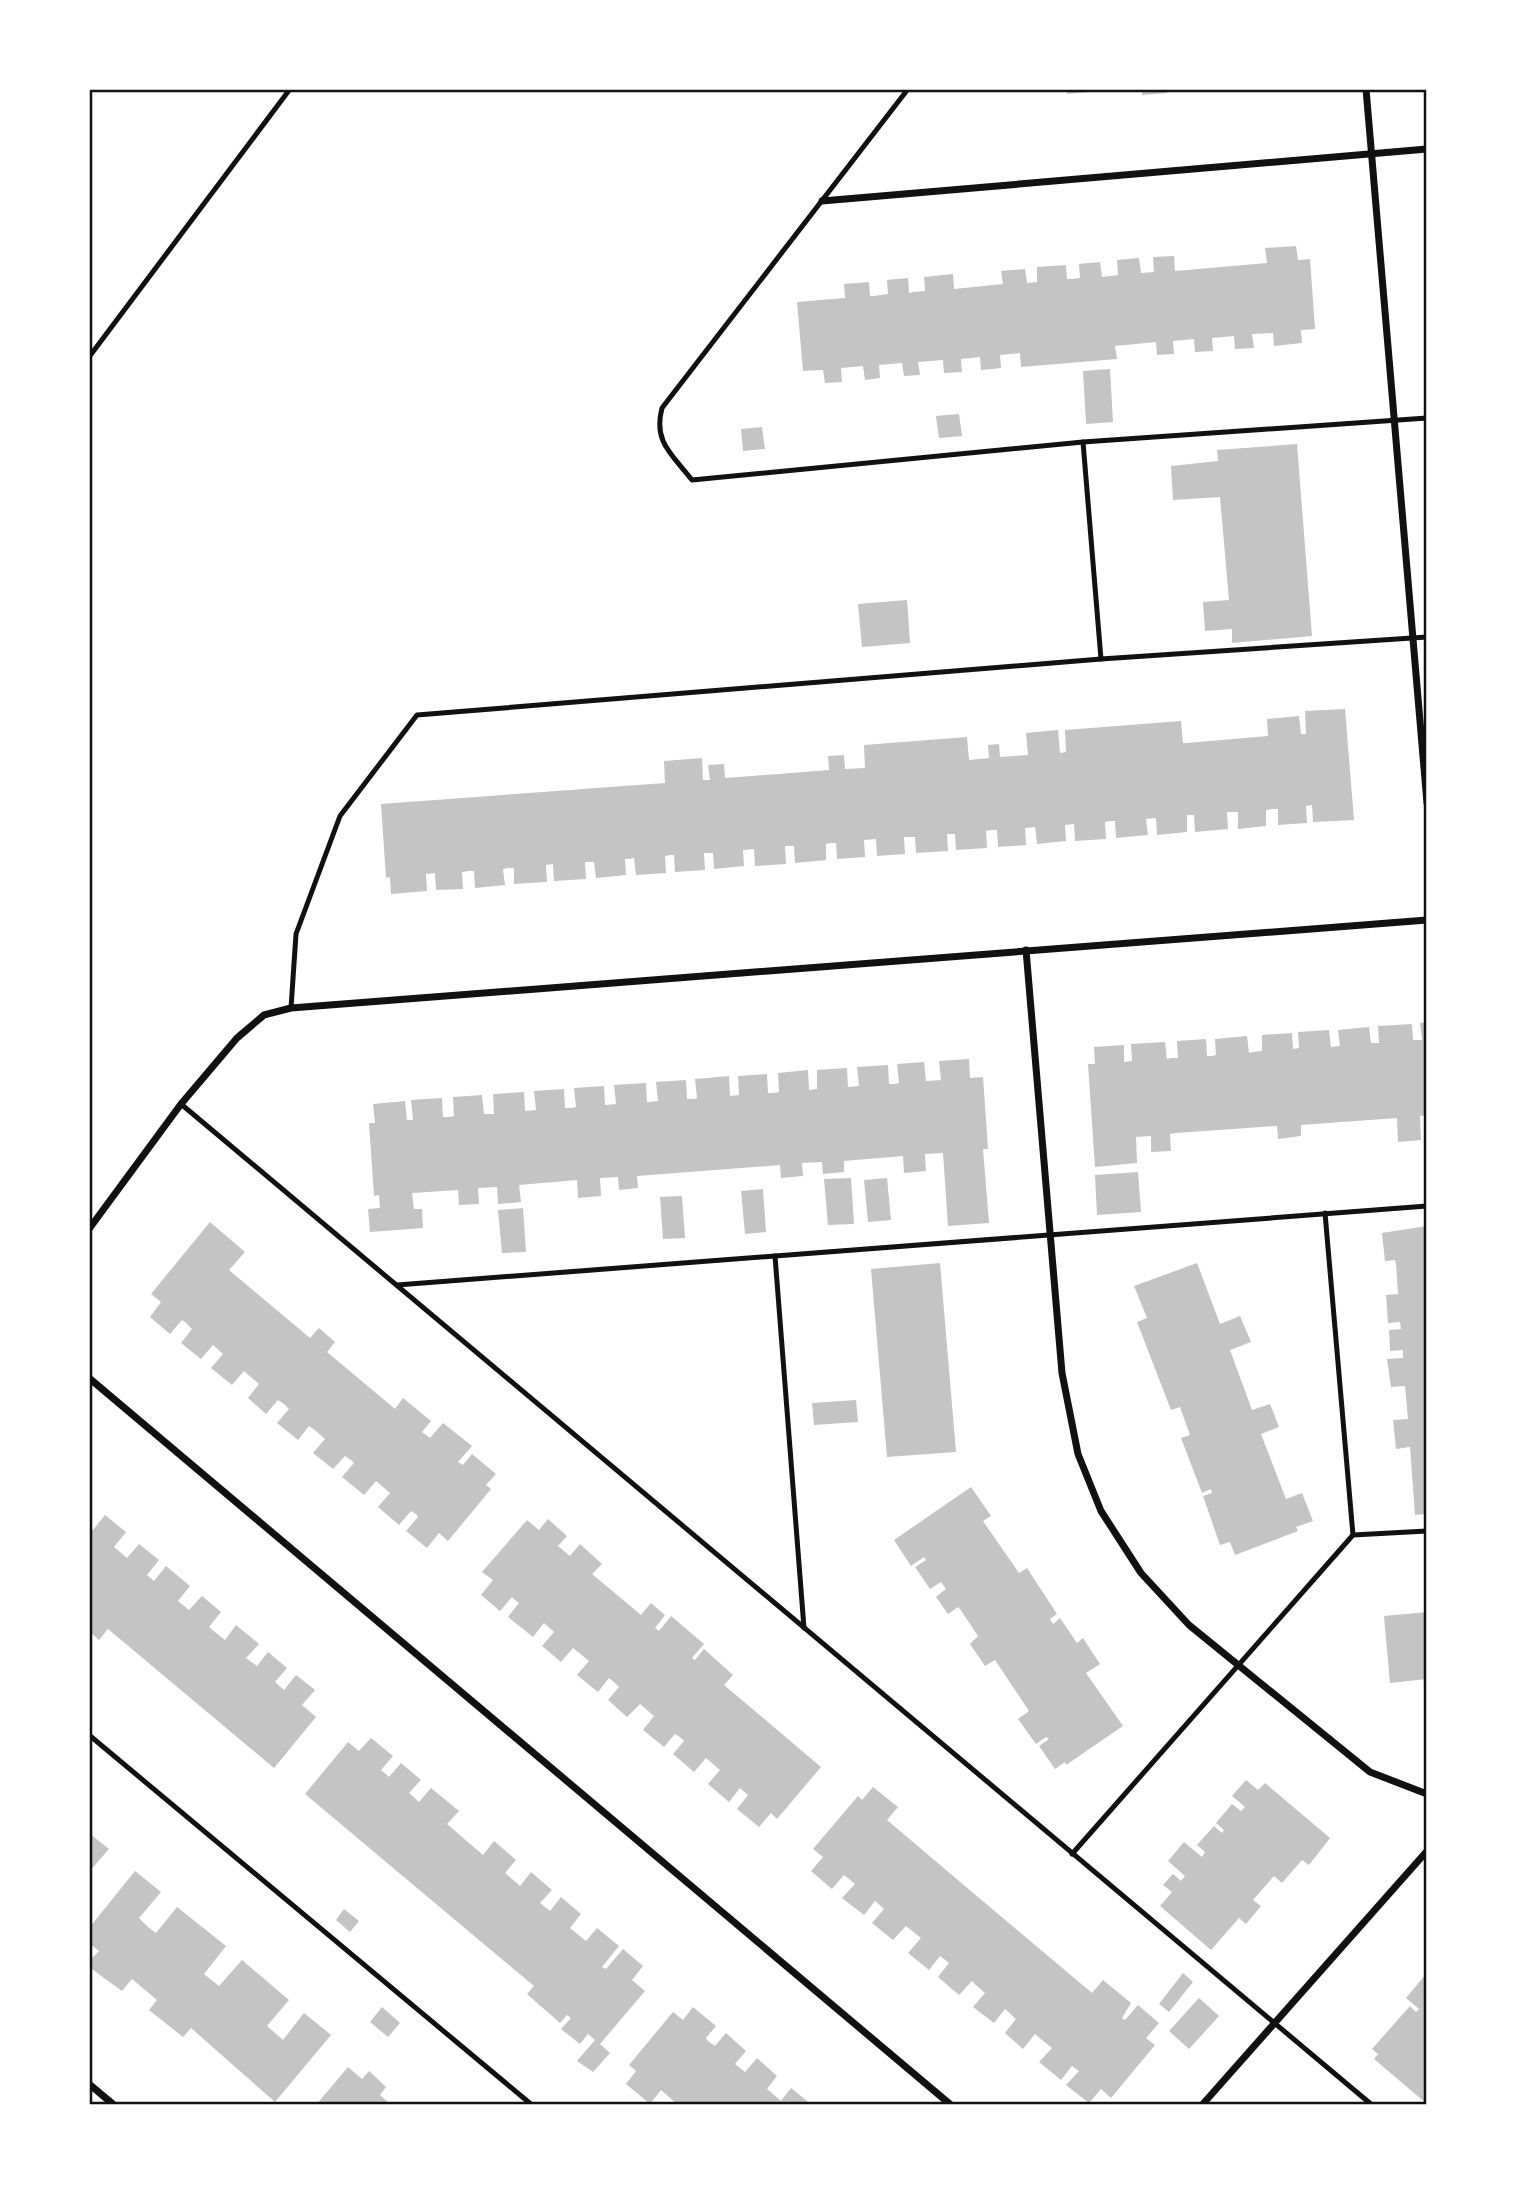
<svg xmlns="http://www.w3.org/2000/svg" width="1516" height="2194" viewBox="0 0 1516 2194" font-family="'DejaVu Sans',sans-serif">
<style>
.building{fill:#c4c4c4}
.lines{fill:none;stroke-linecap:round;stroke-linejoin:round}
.service{stroke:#111;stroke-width:5}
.minor{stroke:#111;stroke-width:7}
.neatline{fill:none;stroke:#111;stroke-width:2.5}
</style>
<rect width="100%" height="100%" fill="#fff"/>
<g class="building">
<path d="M1067,89H1090V92L1067,94Z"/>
<path d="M1142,89H1167V93L1142,95Z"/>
<path d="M1296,246L1298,260L1310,259L1315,329L1301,330L1302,343L1274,346L1273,333L1252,334L1254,348L1235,349L1234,336L1212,338L1213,351L1195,352L1194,339L1173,341L1174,354L1157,355L1156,342L1115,346L1117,359L1021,367L1020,353L1000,355L1001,368L981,370L980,357L961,359L962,372L944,373L943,360L918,362L920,375L904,376L902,363L879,365L880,378L865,380L863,366L841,368L842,382L825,383L823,370L803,371L797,302L845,298L844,284L869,282L870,296H874L888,294L887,280L908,278L909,293L913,292L925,291L924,277L953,274L954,289L1003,284L1001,271L1025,269L1027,283L1037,282V267L1066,265L1067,279H1072L1080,278L1079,264L1100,262L1102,277L1118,275L1117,260L1139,258L1141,273L1154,272L1153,257L1174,256L1175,271L1267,263L1265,248Z"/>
<path d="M1110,369L1113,422L1086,424L1083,371Z"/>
<path d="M959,414L962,436L939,438L936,416Z"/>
<path d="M762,427L765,449L743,451L741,429Z"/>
<path d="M1297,444L1312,636L1232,643V629L1205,631L1203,602L1229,600L1220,497L1173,500L1171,466L1218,461L1217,450Z"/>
<path d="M907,600L910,643L862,647L858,604Z"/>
<path d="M1345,709L1354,820L1313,822L1312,805L1306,806L1307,823L1278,825V809H1272L1266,810V826L1238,829V812H1227L1228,829L1195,832L1194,815H1187V832L1157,835L1156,818L1146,819L1148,835L1116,838L1115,821H1111L1105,822L1106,839L1075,841L1074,824L1065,825L1066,841L1037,844L1035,827L1025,828L1026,845L998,847L997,830H991L986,831L987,848L956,850L955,834H947L948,851L916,853L915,837H904L905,854L877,856L876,839L864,840L865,857L837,859L836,843H831L826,844V860L795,863L794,846H785L786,864L755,866L754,849L743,850L744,866L714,869L713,853H704L705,870L675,872L674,855H670L665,856L666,873L636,875L634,858L629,859H625L626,875L596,878L594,862H585L586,879L554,881L553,864L546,865L547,882L514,884V868H509L503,869L505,885L475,888L474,871H469L462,872L463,889L436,890L435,873L426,874L427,891L391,894L390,877L386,878L381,804L665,783L664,761L702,758L703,780H710L708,765L724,764L725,778L829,770L828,756L844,755L845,769L865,768L864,745L967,737L969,760L989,758L988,745L999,744L1000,757L1028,755L1026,733L1058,730L1060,753L1066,752L1065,730L1181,721L1183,743H1187L1268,736L1267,719L1299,716L1301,734H1306L1305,711Z"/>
<path d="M1427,1022V1115L1420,1116L1421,1140L1398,1142L1397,1118L1301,1125V1136L1278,1139L1277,1126L1176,1133L1170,1134L1171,1151L1151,1152V1136L1136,1137L1137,1163L1095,1167L1088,1064H1095L1094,1047L1124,1045V1062L1132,1061L1131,1044L1165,1042L1167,1059L1171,1058H1178L1177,1041L1206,1039L1207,1056H1212L1216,1055L1215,1039L1247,1036L1249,1053L1253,1052L1262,1051V1035L1292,1033L1293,1049L1299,1048L1298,1032L1329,1030L1331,1047L1340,1046L1338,1030L1369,1027L1371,1043H1379L1378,1026L1412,1024L1413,1040H1422L1420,1023Z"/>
<path d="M969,1059L970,1078L983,1077L988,1149H983L989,1223L948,1226L943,1153L925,1154L926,1171L904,1173L903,1156L844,1161V1172L823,1174L822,1162L802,1163L803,1176L781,1178L780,1165L637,1176L638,1188L619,1190L618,1177L600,1178L601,1196L578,1198L577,1180L519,1185L521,1202L498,1204L497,1187L478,1188L479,1204L459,1205L458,1190L412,1193L414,1209H422L423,1228L370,1232L368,1209L380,1208L379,1195L374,1196L369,1123H375L373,1104L405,1101L407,1120H413L411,1100L442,1098L443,1117H450L454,1116L453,1097L482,1095L484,1114H494L493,1094L524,1092L525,1111L536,1110L534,1091L564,1089L565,1108H572L576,1107L574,1088L604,1086L605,1105L616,1104L614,1085L646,1083L647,1102L658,1101L656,1082L686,1080L687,1099H694L697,1098L695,1079L729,1076L730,1096L739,1095L738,1076L767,1074L768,1093H773L779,1092L778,1073L808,1070L809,1090L817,1089V1070L847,1068L848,1087L859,1086L857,1067L888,1065L889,1084H895L899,1083L897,1064L924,1062L926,1081L941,1080L939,1061Z"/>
<path d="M1138,1172L1141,1212L1097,1215L1095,1175Z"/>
<path d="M851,1178L854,1224L828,1225L824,1179Z"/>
<path d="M887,1178L891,1220L868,1222L864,1180Z"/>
<path d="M763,1189L766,1232L745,1234L741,1191Z"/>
<path d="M682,1196L685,1238L663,1239L660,1197Z"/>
<path d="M523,1208L526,1252L502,1253L498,1210Z"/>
<path d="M210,1222L245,1252L229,1270L310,1338L319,1328L335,1342L327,1352L395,1409L403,1398L431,1421L422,1432L430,1438L443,1423L472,1446L458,1462L463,1465L472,1454L496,1474L486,1485L491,1489L448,1541L439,1533L427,1548L406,1531L418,1517L416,1514L411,1511L399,1525L378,1507L390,1493L376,1481L364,1495L342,1477L354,1463L351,1460L345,1456L333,1469L313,1453L325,1439L316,1431L309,1426L298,1440L277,1423L289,1409L284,1404L278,1400L266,1414L248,1398L259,1384L244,1371L232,1385L211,1368L223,1354L213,1345L201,1359L181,1343L192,1329L185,1322L182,1320L170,1334L150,1317L161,1302L151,1294Z"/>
<path d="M1427,1226V1514L1415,1515L1410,1447L1396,1449L1393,1420L1408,1419L1405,1386L1391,1387L1387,1359L1403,1358V1350L1390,1351L1389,1330L1401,1329L1400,1322L1388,1323L1386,1295L1398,1294L1396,1264L1395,1260L1385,1261L1382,1233Z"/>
<path d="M940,1263L956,1452L887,1457L871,1269Z"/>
<path d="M1197,1263L1220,1324L1240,1316L1251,1342L1230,1350L1252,1410L1270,1404L1279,1427L1261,1434L1286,1499L1302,1493L1313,1521L1296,1527L1298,1531L1235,1555L1230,1542L1220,1545L1203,1496L1212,1493L1211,1489L1202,1493L1181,1438L1190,1435L1180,1407L1171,1410L1137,1322L1147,1318L1134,1286Z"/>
<path d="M856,1400L858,1422L814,1425L812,1403Z"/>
<path d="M971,1487L991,1516L983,1521L1019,1573L1027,1568L1057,1614L1050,1619L1053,1624L1060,1618L1077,1643L1083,1638L1100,1664L1086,1673L1123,1726L1066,1765L1065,1762L1055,1769L1039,1746L1049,1739L1046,1737L1036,1744L1018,1719L1029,1711L995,1660L985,1666L970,1644L978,1636L960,1609L958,1607L948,1614L936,1597L946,1589L941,1582L930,1589L915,1567L926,1560L924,1557L911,1566L894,1540Z"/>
<path d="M105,1515L126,1532L114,1547L127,1558L139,1544L159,1560L147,1575L154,1581L166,1566L190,1586L178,1601L189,1610L202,1596L221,1612L209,1627L216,1633L225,1640L236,1625L259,1644L246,1658L257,1666L268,1652L287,1668L275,1682L284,1690L296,1675L315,1690L302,1705L316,1717L274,1768L108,1629L99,1640L89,1631V1527L93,1530Z"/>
<path d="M548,1519L567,1536L558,1546L570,1556L580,1544L602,1564L592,1574L641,1615L651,1603L665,1615L655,1628L659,1631L671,1616L704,1644L692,1658L695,1660L704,1649L733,1675L724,1685L821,1767L777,1819L771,1813L759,1827L737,1809L748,1795L740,1788L729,1802L708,1784L720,1770L706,1758L694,1772L673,1754L684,1741L680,1737L675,1734L664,1747L643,1730L654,1716L640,1704L627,1717L608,1700L619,1687L615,1683L609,1678L598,1692L577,1675L589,1661L573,1648L561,1662L542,1646L554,1632L544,1623L533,1637L508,1617L519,1603L515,1600L512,1597L500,1611L481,1595L493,1580L482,1572L527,1520L539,1530Z"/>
<path d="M1427,1612V1679L1390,1683L1384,1616Z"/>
<path d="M371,1738L393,1756L381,1770L389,1777L401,1763L421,1780L409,1793L419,1802L431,1788L459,1811L447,1824L483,1855L494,1841L516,1860L505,1873L520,1886L531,1872L552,1890L540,1903L550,1911L561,1897L581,1914L570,1928L586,1941L597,1928L619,1946L602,1967L606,1969L623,1949L643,1966L632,1980L645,1991L600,2044L610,2053L593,2072L577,2061L595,2040L588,2034L580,2044L561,2029L571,2018L567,2015L560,2023L527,1994L534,1986L305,1794L348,1742L359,1751Z"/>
<path d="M1246,1780L1258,1790L1265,1783L1330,1838L1309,1865L1302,1860L1282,1883L1274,1876L1253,1900L1261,1906L1246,1924L1239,1918L1211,1950L1160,1906L1172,1892L1163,1885L1173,1874L1181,1881L1185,1876L1168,1861L1184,1842L1202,1857L1205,1852L1197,1845L1214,1826L1222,1833L1224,1830L1216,1823L1232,1804L1241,1811L1245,1807L1232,1796Z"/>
<path d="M873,1787L898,1807L887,1820L959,1881L1092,1993L1103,1980L1131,2003L1122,2018L1125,2020L1138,2005L1159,2023L1146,2038L1155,2045L1111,2098L1101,2089L1089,2103L1066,2085L1079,2071L1072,2066L1061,2080L1039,2062L1052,2048L1042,2040L1035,2034L1023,2049L1005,2033L1016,2019L1005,2009L994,2023L973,2007L985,1993L977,1986L972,1981L959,1995L938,1977L949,1963L944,1959L940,1956L929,1970L908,1953L921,1938L906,1926L893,1940L872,1923L884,1909L875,1901L864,1915L842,1898L855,1884L844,1875L832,1889L811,1871L823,1857L813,1849L858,1796L862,1800Z"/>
<path d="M89,1833L109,1849L89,1872Z"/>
<path d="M135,1871L161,1892L139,1918L148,1927L156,1933L177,1907L226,1946L204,1974L219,1986L242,1960L289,2000L267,2026L283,2040L304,2013L331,2035L275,2102L191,2028L183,2037L149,2010L157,2000L132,1979L122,1991L89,1967V1961L99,1951L89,1943V1928Z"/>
<path d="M344,1909L359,1921L350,1932L336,1920Z"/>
<path d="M1183,1973L1193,1982L1169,2012L1159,2004Z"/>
<path d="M1427,1973V2104L1374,2059L1378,2054L1372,2049L1410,2006L1416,2012L1419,2009L1406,1998Z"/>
<path d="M1199,1998L1219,2016L1189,2049L1169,2031Z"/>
<path d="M382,2007L400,2023L388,2037L370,2022Z"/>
<path d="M693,2007L716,2026L706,2038L708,2041L715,2046L726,2033L746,2051L735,2064L745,2072L757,2058L777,2076L767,2089L781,2101L791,2088L812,2105H678L661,2090L650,2104L626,2084L636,2071L629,2065L673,2012L683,2020Z"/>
<path d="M348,2067L362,2079L369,2071L386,2087L380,2095L391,2105H316Z"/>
</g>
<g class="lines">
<g class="service">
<path d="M908,89L662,408C653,442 672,454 692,480L1083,442L1427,418"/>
<path d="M89,357L290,89"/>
<path d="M1083,442L1101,659"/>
<path d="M291,1008L296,934L340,816L417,715L1101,659L1427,637"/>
<path d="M181,1104L1372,2105"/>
<path d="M1325,1213L1353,1535"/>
<path d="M775,1256L804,1628"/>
<path d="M397,1285L1427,1206"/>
<path d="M89,1735L532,2105"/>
<path d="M1072,1854L1353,1535L1427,1531"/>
</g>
<g class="minor">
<path d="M1366,89L1427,803"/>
<path d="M822,201L1427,149"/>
<path d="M1026,950L1062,1373L1078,1454L1101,1511L1141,1573L1189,1625L1370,1772L1427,1794"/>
<path d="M89,1229L181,1104L237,1038L264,1015L291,1008L1427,920"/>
<path d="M89,1378L951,2105"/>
<path d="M89,2084L114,2105"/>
<path d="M1202,2105L1427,1851"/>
</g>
</g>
<rect width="1516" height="2194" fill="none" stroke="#ffffff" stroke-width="182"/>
<rect x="91" y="91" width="1334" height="2012" class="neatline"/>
</svg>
